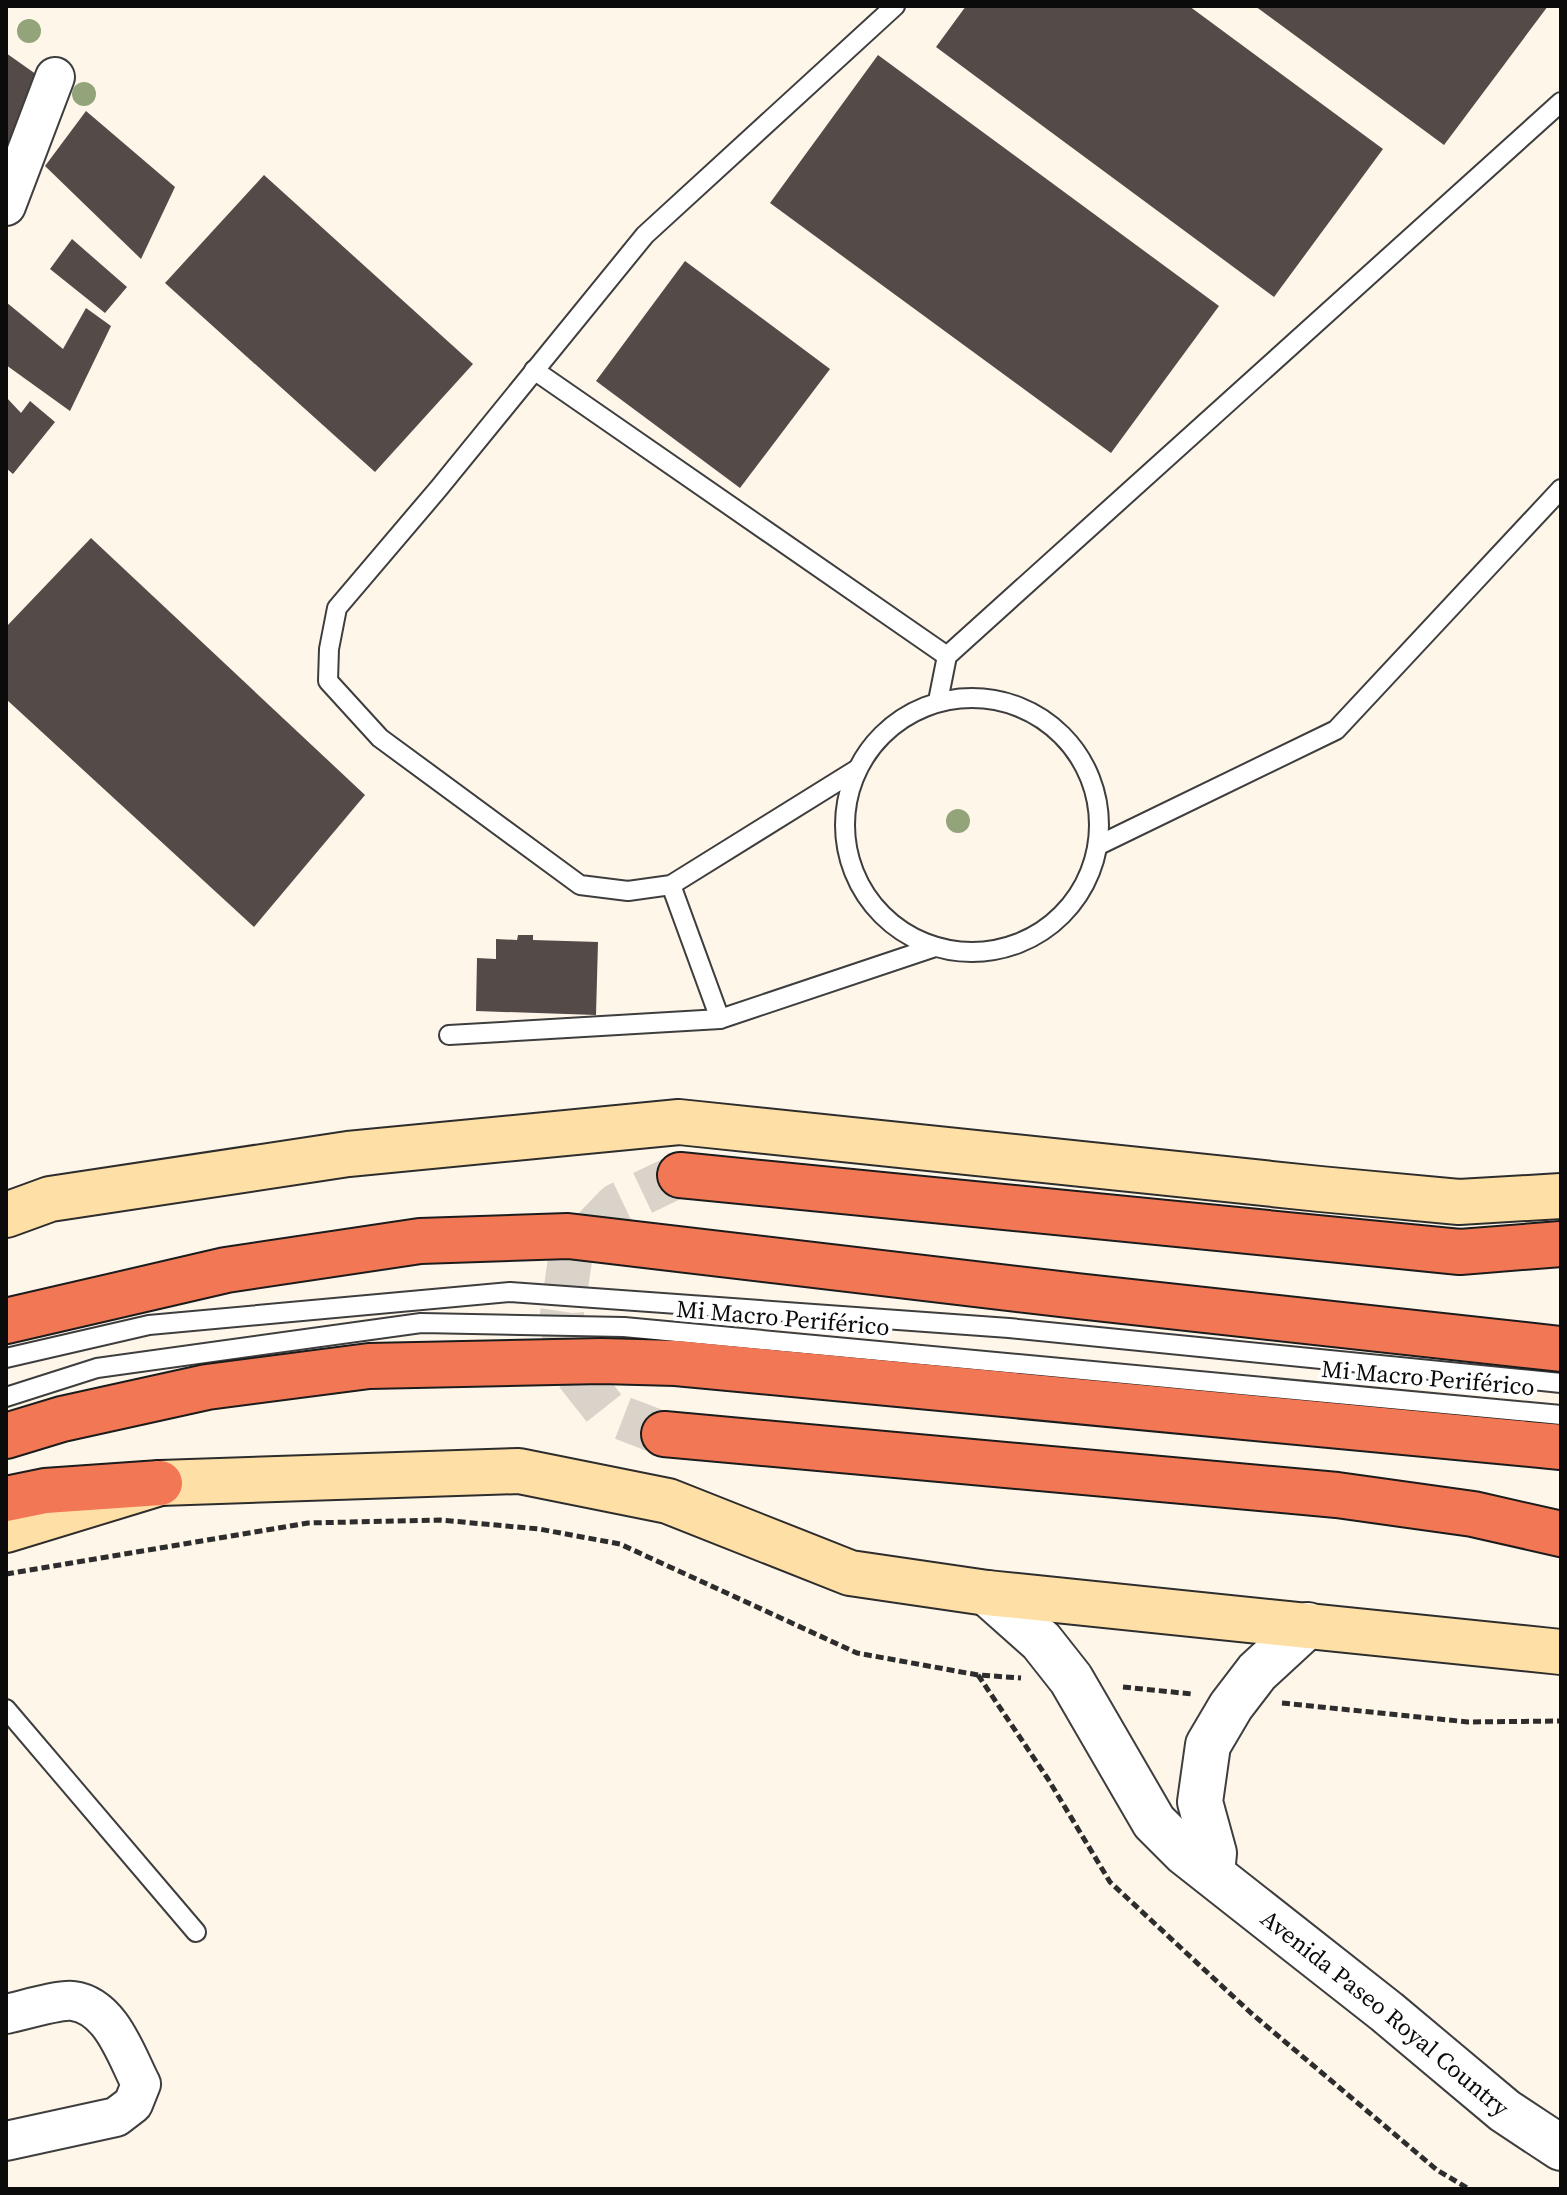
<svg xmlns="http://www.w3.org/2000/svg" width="1567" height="2195" viewBox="0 0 1567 2195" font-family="'Source Serif 4',serif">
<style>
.building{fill:#544a48}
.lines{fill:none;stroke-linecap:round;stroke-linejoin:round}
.motorway-tunnel{stroke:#dad3c9;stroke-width:44;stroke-dasharray:44 22;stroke-linecap:butt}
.service-casing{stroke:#3e3e3e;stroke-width:22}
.minor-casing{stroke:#3e3e3e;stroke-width:42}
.tertiary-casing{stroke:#3e3e3e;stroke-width:48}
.secondary-casing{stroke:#2d2d2d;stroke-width:48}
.motorway-casing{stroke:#1c1c1c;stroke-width:48}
.path{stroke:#2d2d2d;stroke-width:5;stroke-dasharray:8 4;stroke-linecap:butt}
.service{stroke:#fff;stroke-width:18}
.minor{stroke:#fff;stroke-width:38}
.tertiary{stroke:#fff;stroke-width:44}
.secondary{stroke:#fee0a6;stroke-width:44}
.motorway{stroke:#f27855;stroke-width:44}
.tree{fill:#93a47a}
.labels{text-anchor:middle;stroke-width:8;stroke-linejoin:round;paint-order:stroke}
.street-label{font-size:24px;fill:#0b0b0b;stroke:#fff}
</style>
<rect width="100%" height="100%" fill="#fff6ea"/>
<g class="building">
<path d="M966,6H1189L1383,149L1274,297L936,47Z"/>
<path d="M1255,6H1548L1444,145Z"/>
<path d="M6,53L40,77L6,160Z"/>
<path d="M878,55L1219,306L1111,453L770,203Z"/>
<path d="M86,111L175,187L141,259L45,166Z"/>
<path d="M264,175L473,364L375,472L165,283Z"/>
<path d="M72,239L127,287L105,313L50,269Z"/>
<path d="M685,261L830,369L740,488L596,381Z"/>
<path d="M6,302L63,349L86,308L111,326L70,411L6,365Z"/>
<path d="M6,397L21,413L30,401L55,422L13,474L6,468Z"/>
<path d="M91,538L365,795L254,927L6,699V627Z"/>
<path d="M518,935H533V940L598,942L596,1015L476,1011L477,958L496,959V939L517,940Z"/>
</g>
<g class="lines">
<path class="motorway-tunnel" d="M664,1434L607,1412L566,1360L562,1314L571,1253L617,1205L680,1175"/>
<g class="service-casing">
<g id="service">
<path d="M534,370L947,656"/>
<circle cx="972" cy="825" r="127"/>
<path d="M938,701L947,656L1561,102"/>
<path d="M856,770L671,885L628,891L580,885L380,738L328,681L329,649L337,608L439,488L645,235L895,6"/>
<path d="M1099,845L1336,730L1561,489"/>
<path d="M671,885L720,1019"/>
<path d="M449,1035L720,1019L935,947"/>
<path d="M6,1358L149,1325L510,1292L1009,1328L1561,1383"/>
<path d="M6,1397L97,1368L421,1323L624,1327L1561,1415"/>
<path d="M6,1709L196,1932"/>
</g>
</g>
<g class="minor-casing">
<g id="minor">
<path d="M6,206L55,77"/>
<path d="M6,2014C21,2011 60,1999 73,2001C111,2006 126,2055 141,2084L133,2104L116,2117L6,2141"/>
</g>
</g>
<g class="tertiary-casing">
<g id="tertiary">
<path id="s1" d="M987,1593L1041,1641L1071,1679L1154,1822L1185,1853L1387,2012L1505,2111L1561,2148"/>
<path d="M1212,1873L1214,1853L1200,1802L1208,1745L1231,1706L1257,1672L1308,1625"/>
</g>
</g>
<g class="secondary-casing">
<g id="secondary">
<path d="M6,1215L50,1199L348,1154L679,1122L1320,1189L1459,1202L1561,1196"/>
<path d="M6,1530L160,1483L519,1471L668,1501L850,1573L987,1593L1561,1652"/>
</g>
</g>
<g class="motorway-casing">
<g id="motorway">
<path d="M680,1175L1460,1252L1561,1244"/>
<path d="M6,1321L226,1270L420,1241L568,1236L1077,1296L1561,1349"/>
<path d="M664,1434L1337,1495L1473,1514L1561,1534"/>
<path d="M6,1436L62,1419L207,1387L369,1366L601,1361L676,1363L1561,1447"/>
<path d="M6,1499L45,1491L160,1483"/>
</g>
</g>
<g class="path">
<path d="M6,1574L308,1523L440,1520L539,1529L620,1544L857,1653L978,1675L1021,1678"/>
<path d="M978,1675L1048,1779L1110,1882L1251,2013L1437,2170L1469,2189"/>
<path d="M1123,1687L1192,1694"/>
<path d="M1282,1703L1468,1722L1561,1721"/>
</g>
<use href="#service" class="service"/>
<use href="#minor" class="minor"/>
<use href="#tertiary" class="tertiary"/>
<use href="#secondary" class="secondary"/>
<use href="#motorway" class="motorway"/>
</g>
<g class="tree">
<circle cx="29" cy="31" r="12"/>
<circle cx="84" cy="94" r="12"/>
<circle cx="958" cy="821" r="12"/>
</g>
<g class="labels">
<g class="street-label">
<text transform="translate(783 1318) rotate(5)" y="8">Mi Macro Periférico</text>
<text transform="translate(1428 1378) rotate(5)" y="8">Mi Macro Periférico</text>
<text dy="8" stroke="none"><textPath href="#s1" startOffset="586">Avenida Paseo Royal Country</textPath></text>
</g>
</g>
<rect width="1567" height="2195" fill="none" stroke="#0b0b0b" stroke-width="16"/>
</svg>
